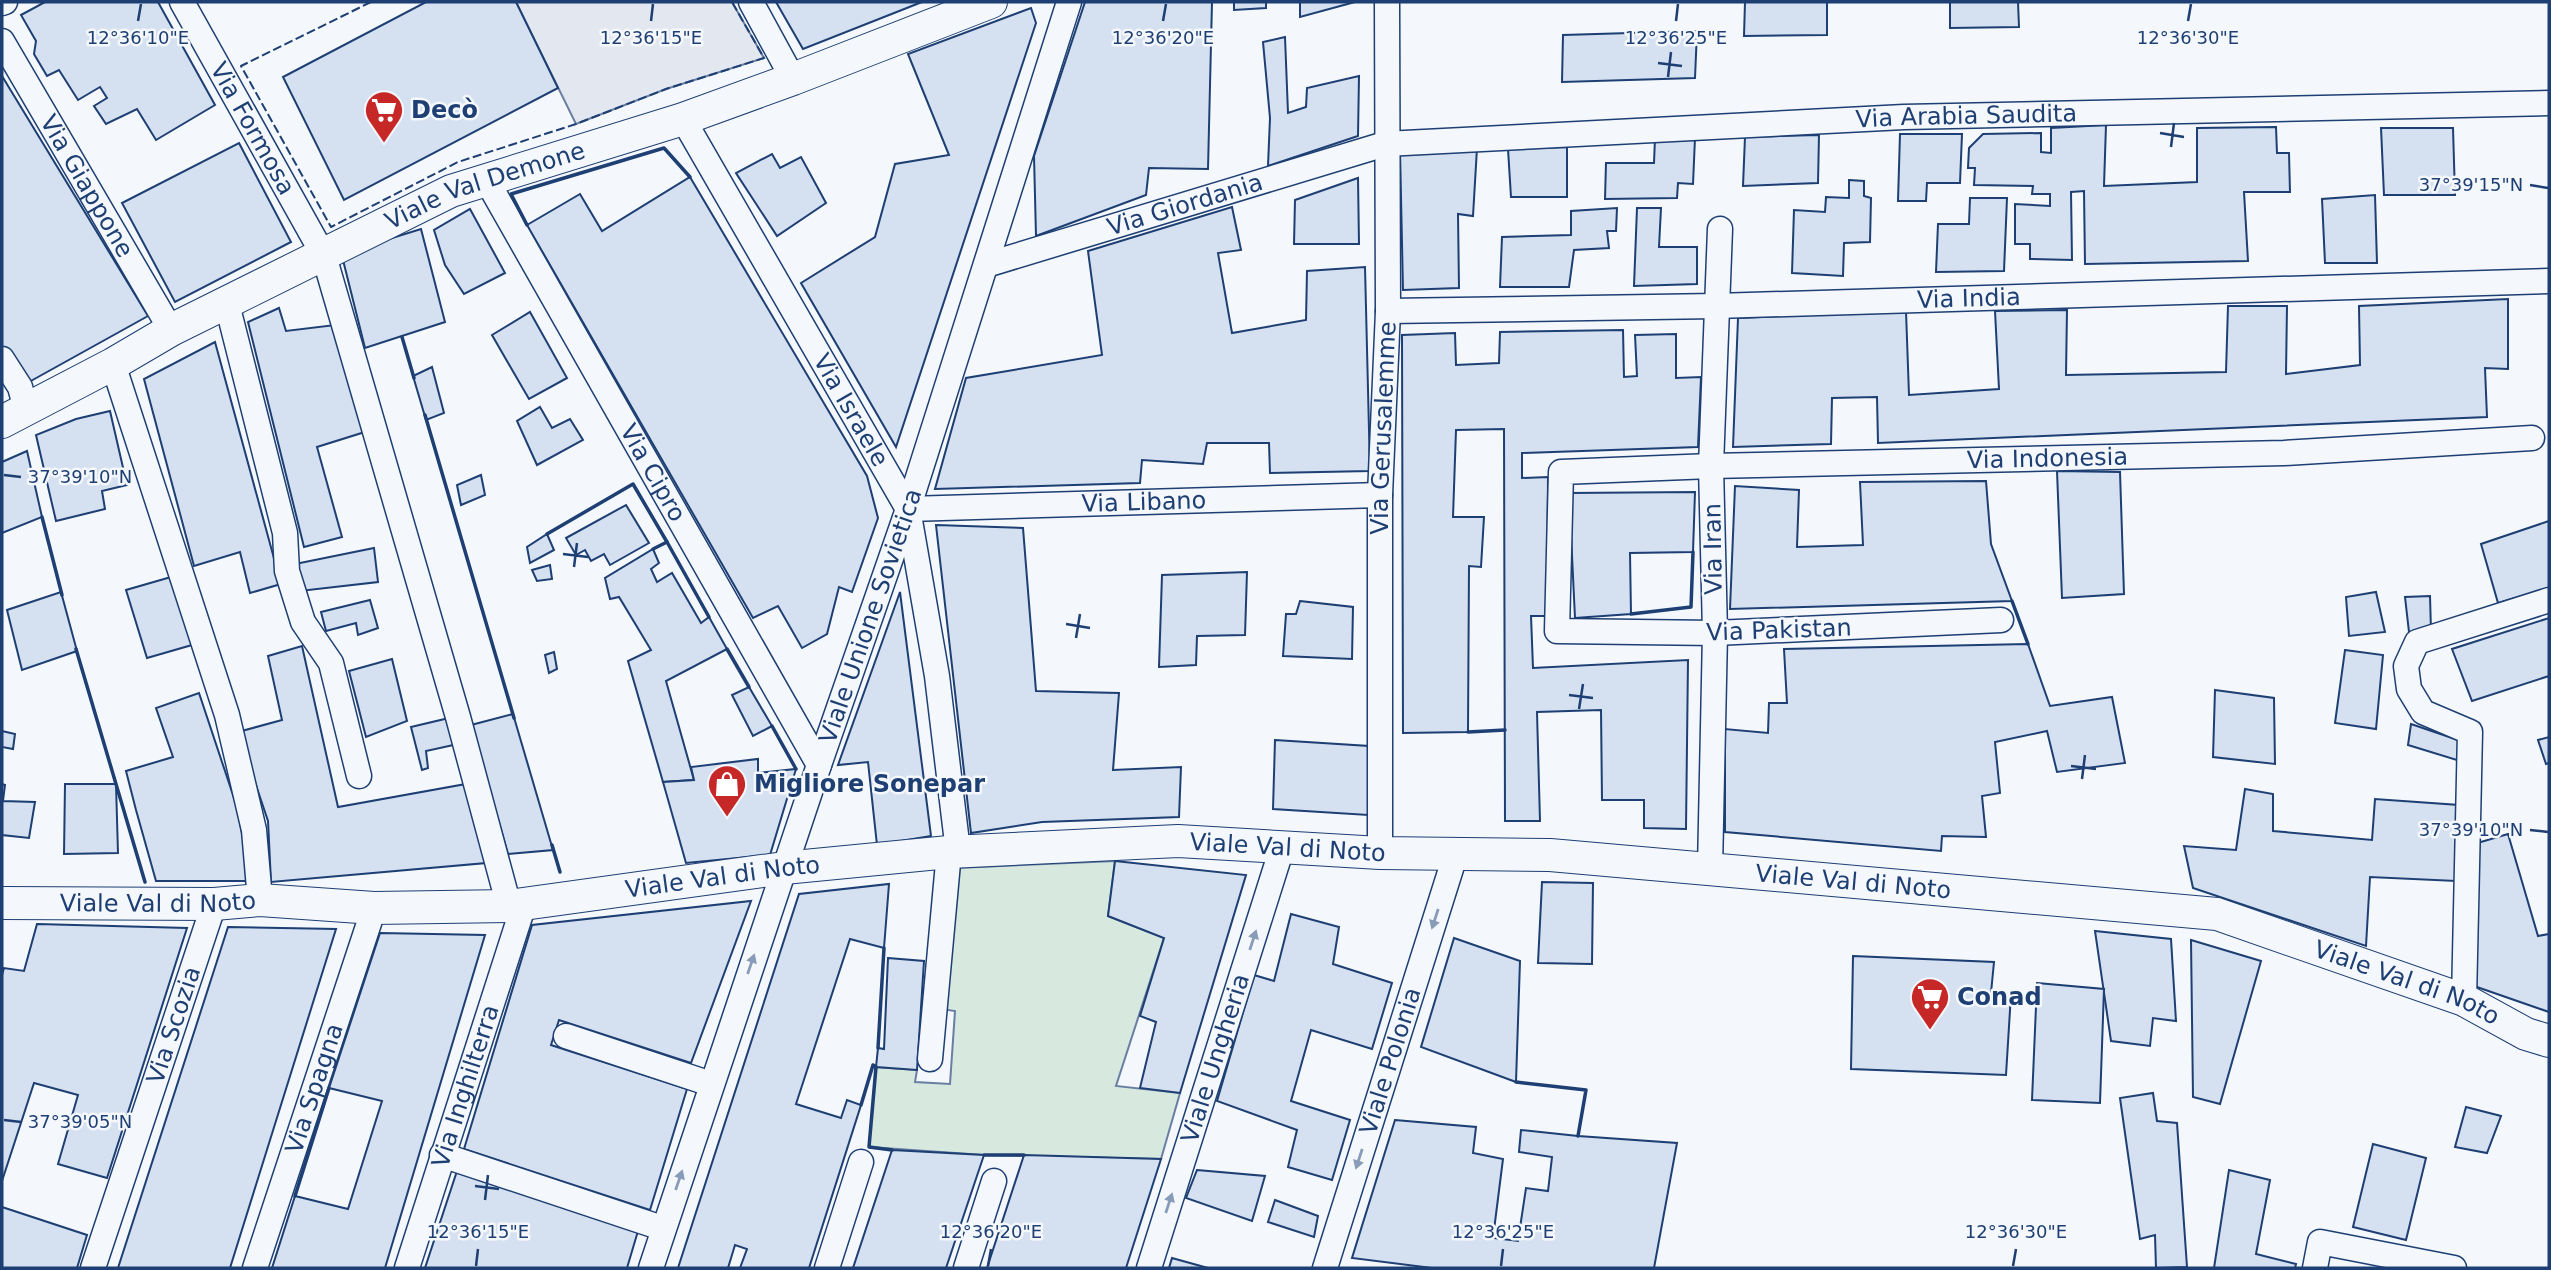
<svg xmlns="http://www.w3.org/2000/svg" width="2551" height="1270" viewBox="0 0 2551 1270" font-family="'DejaVu Sans',sans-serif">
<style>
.green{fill:#d7e8df;stroke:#687fa3;stroke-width:2}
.parking{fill:#e3e8f0;stroke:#687fa3;stroke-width:2}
.building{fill:#d5e0f0;stroke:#1d3f73;stroke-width:2}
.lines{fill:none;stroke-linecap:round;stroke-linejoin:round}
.minor-casing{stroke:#1d3f73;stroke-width:27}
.tertiary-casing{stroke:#1d3f73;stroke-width:34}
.minor{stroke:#f4f7fb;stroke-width:24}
.tertiary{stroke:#f4f7fb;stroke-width:32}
.fence{stroke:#1d3f73;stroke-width:2;stroke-dasharray:9 3.5;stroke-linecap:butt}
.wall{stroke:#1d3f73;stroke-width:3.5}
.oneway{fill:#889bb7}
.ticks{fill:none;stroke:#1d3f73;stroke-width:2.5}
.labels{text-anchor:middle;stroke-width:5;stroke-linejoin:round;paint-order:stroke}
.poi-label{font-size:24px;font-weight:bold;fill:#1d3f73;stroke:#f4f7fb;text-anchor:start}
.street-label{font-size:24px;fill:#1d3f73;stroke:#f4f7fb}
.ticks-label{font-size:18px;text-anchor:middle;fill:#1d3f73;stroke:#f4f7fb;stroke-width:5;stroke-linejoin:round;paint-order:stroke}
</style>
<rect width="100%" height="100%" fill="#f4f7fb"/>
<path class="green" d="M1115,861L1108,916L1164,938L1116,1086L1180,1093L1161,1159L984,1155L869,1147L876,1067L917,1070L915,1082L950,1084L955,1011L941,1009L956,868Z"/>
<path class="parking" d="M516,2H732L764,58L666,89L576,124Z"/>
<g class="building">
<path d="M45,2H158L215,105L156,140L137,109L106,124L94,106L107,98L100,87L78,100L59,70L47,76L34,54L36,41L21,15Z"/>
<path d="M426,2H516L558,88L344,200L283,77Z"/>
<path d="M776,2H922L803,49Z"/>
<path d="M1085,2H1212L1208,169L1149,168L1146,195L1036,236L1034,156Z"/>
<path d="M1234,2H1266V8L1234,10Z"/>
<path d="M1300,2H1355L1300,17Z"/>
<path d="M1745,2H1827V35L1744,36Z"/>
<path d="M1950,2H2018L2019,27L1950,28Z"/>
<path d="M1031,8L1036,23L896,447L801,283L875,237L895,164L949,155L908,54Z"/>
<path d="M1697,31L1695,78L1562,82L1563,35Z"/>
<path d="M1285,37L1288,113L1306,107L1307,88L1359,76L1358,136L1268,166L1270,118L1263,42Z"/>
<path d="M2,76L148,316L20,387L2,354Z"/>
<path d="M2106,125L2104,186L2197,182V128L2276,127L2277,153H2289L2290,192H2244L2248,261L2085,264L2084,191L2071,192L2072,260L2030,259V244H2015V204L2050,206V194H2032L2033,186L1974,185L1975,168H1968L1969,148L1983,134L2041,133V152L2051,153V128Z"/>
<path d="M2381,128H2453L2455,195H2384Z"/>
<path d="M1900,134H1962L1960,183H1927L1926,201H1898Z"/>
<path d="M1819,135L1818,183L1743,186L1745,137Z"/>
<path d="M1655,138H1695L1693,184L1678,183L1677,198L1605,199L1606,163H1654Z"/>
<path d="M239,143L291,242L175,302L122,203Z"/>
<path d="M1567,147V197H1511L1508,149Z"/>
<path d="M1477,148L1473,216L1458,214L1459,288L1403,290L1400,151Z"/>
<path d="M772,154L780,168L801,157L826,203L777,236L736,173Z"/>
<path d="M690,177L867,476L878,518L852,592L839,587L827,634L802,648L778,606L753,618L527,225L580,194L602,231Z"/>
<path d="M1358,178L1359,244H1294L1295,200Z"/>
<path d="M1849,180L1864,181V196L1871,198L1870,242L1844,243L1843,276L1792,273L1794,210L1825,212L1826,197L1849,198Z"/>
<path d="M2375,195L2377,263H2325L2322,199Z"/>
<path d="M1970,198H2007L2004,271L1936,272L1938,224H1969Z"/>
<path d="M1232,207L1241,250L1218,253L1232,333L1306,320L1307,271L1365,267L1370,471L1270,473L1269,443H1207L1203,464L1142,460L1140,483L935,489L966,378L1102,355L1088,251Z"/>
<path d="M1617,208L1616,231H1607L1609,248L1574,250L1569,287H1500L1502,237L1571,235V211Z"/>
<path d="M1637,208H1661L1659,247H1697V284L1634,286Z"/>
<path d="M470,209L505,273L464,294L445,265L434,230Z"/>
<path d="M421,229L445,322L365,348L343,260L379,242Z"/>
<path d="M2508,299V369L2485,368L2487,417L1878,443L1877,397L1832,398L1831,444L1733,447L1738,318L1906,311L1909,395L1999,389L1995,311L2067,310L2066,375L2226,372L2228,306H2287L2286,374L2360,365L2359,306Z"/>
<path d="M279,308L286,331L335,325L368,431L317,447L342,537L304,547L248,322Z"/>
<path d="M530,312L567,378L529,399L492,335Z"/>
<path d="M1623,330L1624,377L1637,376L1635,335L1676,334V378L1701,377L1698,447L1522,453V478L1548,477L1547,616H1531L1533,668L1688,660L1686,829L1644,828V800H1602L1601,710L1537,712L1540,821H1505L1504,429L1456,430L1453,517H1484L1481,567L1469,566L1468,732L1403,733L1402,335L1455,333L1456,365L1499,363L1500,332Z"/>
<path d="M215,342L281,584L250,593L240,552L194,566L144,379Z"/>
<path d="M432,367L444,413L426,420L413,376Z"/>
<path d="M540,407L552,428L570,419L583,440L537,465L517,421Z"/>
<path d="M110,411L127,485L102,491L105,509L56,521L36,435L76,419Z"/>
<path d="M27,451L42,517L2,533V462Z"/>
<path d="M2057,471L2120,472L2124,594L2062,598Z"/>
<path d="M481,475L485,495L461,505L457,485Z"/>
<path d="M1986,481L1991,544L2012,601L1730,609L1735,486L1799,490L1797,547L1863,545L1860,482Z"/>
<path d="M1695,492L1693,552L1630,553L1631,614L1575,618L1569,493Z"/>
<path d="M626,505L649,543L610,565L604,554L591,561L585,550L576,555L566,538Z"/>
<path d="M2549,521V588L2498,603L2481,544Z"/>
<path d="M936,525L1023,528L1036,691L1119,693L1113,770L1181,767L1179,817L1042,822L971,833Z"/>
<path d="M547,534L554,550L530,563L527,547Z"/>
<path d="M374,548L378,582L300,591L295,564Z"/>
<path d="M653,549L659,563L651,569L657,582L672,573L701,623L709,617L727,649L666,681L694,780L663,782L628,661L651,650L619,597L610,599L605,578Z"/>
<path d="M550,565L552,579L537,581L532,570Z"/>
<path d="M1247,572L1245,635L1197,636L1196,665L1159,667L1162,575Z"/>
<path d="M171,577L192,645L147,658L126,590Z"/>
<path d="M61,592L77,651L22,670L7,610Z"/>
<path d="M900,592L931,836L877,845L868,762L838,765Z"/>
<path d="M2376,592L2385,632L2349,636L2346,597Z"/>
<path d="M2430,596L2431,631L2409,632L2405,597Z"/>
<path d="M370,600L378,628L358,635L356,623L326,631L321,612Z"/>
<path d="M1300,601L1353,607L1352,659L1283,656L1286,614H1296Z"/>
<path d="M2549,618V676L2472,701L2452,649Z"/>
<path d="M2028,644L2050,706L2112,697L2125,763L2057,772L2047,731L1995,742L2000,793L1982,796L1986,837L1942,836L1941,851L1725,832V729L1768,733L1769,703H1787L1784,649Z"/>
<path d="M302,646L338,807L466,784L486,863L271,882L268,821L238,732L282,720L268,656Z"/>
<path d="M2345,650L2383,655L2376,729L2335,723Z"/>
<path d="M554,652L557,669L549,673L545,655Z"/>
<path d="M392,659L407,721L366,737L349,671Z"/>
<path d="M749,687L772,726L753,736L732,695Z"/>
<path d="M2215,690L2274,698L2275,764L2213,757Z"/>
<path d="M199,693L237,807L251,881H156L136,810L126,771L173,757L156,708Z"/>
<path d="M513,714L553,850L508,854L471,725Z"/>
<path d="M449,718L458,744L426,751L428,768L422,770L411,727Z"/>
<path d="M2411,724L2461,741L2460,761L2408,745Z"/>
<path d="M2,731L15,734L13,749L2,747Z"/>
<path d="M2549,737V763L2546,764L2538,740Z"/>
<path d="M1275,740L1369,746L1368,815L1273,809Z"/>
<path d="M758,759V773L796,769L770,855L686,863L663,782L694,780L691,767Z"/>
<path d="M2,784L5,785L3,801L35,802L29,838L2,835Z"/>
<path d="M65,784H116L118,853L64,854Z"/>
<path d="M2245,789L2273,794V831L2372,840L2375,799L2459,805L2456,881L2370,877L2366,946L2193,888L2184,846L2236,850Z"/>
<path d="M2508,834L2538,936L2549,934V1012L2474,986V844Z"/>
<path d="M1115,861L1246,875L1180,1093L1140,1088L1156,1022L1140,1016L1164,938L1108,916Z"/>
<path d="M1542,882L1593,883L1592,964L1538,963Z"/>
<path d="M889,884L884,948L850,939L796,1104L841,1118L847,1100L861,1105L809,1268H740L747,1249L735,1245L728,1268H678L799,894Z"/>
<path d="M751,901L691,1063L559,1020L551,1045L687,1089L650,1210L464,1149L532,925Z"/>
<path d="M1291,914L1339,927L1333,964L1392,983L1372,1049L1311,1030L1291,1101L1350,1120L1332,1180L1288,1167L1297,1130L1217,1101L1254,975L1274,981Z"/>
<path d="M37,924L187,928L107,1178L58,1164L78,1095L34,1083L2,1181V975L4,968L24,971Z"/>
<path d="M228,927L336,929L230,1268H118Z"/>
<path d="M2095,931L2171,939L2176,1021L2153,1018L2150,1046L2111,1041Z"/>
<path d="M380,933L485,935L385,1268H272L295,1196L348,1209L382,1101L329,1088Z"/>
<path d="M1454,938L1520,961L1516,1082L1421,1047Z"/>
<path d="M2191,940L2261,961L2220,1104L2193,1097Z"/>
<path d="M1853,956L1994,962L1991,993L2011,994L2006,1075L1851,1069Z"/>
<path d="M888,958L924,961L917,1070L876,1067L878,1048L884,1049Z"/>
<path d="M2037,983L2104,989L2100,1103L2032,1100Z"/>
<path d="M2153,1093L2157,1121L2177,1123L2187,1267L2156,1268L2155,1235L2140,1239L2120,1098Z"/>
<path d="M2466,1107L2501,1116L2487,1153L2455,1147Z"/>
<path d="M1395,1120L1476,1127L1473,1153L1503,1159L1493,1238L1518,1241L1526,1188L1548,1191L1552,1157L1519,1152L1521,1130L1578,1136L1677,1143L1654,1268H1432L1352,1258Z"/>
<path d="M2373,1144L2426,1158L2406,1240L2353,1227Z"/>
<path d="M892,1150L984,1155L946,1268H853Z"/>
<path d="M1024,1155L1161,1159L1126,1268H987Z"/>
<path d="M1197,1170L1265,1176L1252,1221L1186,1198Z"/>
<path d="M2229,1170L2270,1180L2256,1254L2296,1264L2295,1268H2214Z"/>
<path d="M457,1171L638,1231L627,1268H425Z"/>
<path d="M1275,1200L1318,1216L1314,1237L1268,1222Z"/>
<path d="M2,1207L87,1235L77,1268H2Z"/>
<path d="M1172,1258L1208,1268H1169Z"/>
</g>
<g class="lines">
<g class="minor-casing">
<g id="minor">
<path id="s1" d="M182,2L324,256L458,717L509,906"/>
<path d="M751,2L793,79"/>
<path d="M2,3L5,2"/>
<path id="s2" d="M2,41L171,330"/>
<path id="s3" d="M683,119L908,509L937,676L958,851"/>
<path id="s4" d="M486,179L819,765"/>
<path id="s5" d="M986,265L1385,144L1904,117L2549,103"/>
<path d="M227,304L285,533L287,571L303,622L331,663L359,776"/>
<path id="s6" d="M1388,311L1716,306L2549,281"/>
<path d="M2,359L20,387L26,409"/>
<path d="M113,364L227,715L254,830L260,900"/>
<path id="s7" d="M908,509L1380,495"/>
<path id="s8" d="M2001,620L1715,633L1557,631L1561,472L1711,466L2284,453L2532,438"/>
<path id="s9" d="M1380,853V495L1388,311L1387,2"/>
<path d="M1710,869L1715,633L1711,466L1720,229"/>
<path d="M2464,1000L2470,732L2423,712L2409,689L2406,666L2417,642L2549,600"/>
<path d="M566,1036L711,1084"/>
<path d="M930,1059L949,852"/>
<path d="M442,1155L662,1228"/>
<path id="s10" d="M93,1268L214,904"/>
<path id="s11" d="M255,1268L374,908"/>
<path id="s12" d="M407,1268L524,904"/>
<path id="s13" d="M651,1268L819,765L908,509L1069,2"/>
<path d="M827,1268L861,1162"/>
<path d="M966,1268L994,1181"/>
<path id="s14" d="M1149,1268L1282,848"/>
<path id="s15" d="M1325,1268L1456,853"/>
<path d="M2315,1268L2320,1242L2454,1268"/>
</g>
</g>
<g class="tertiary-casing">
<g id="tertiary">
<path id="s16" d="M2,422L113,364L171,330L451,191L683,119L793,79L991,2"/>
<path id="s17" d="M2,903L214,904L260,900L374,908L509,906L784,868L949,852L1178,841L1380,853L1550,855L2217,914L2464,1000L2526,1034L2549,1041"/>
</g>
</g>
<use href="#minor" class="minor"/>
<use href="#tertiary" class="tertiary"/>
<path class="fence" d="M371,2L241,66L331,227L458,162L576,124L666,89L764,58L732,2"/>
<g class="wall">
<path d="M527,225L511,194L664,148L690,177"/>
<path d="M402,337L414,378"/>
<path d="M425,415L514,718"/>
<path d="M42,517L62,595"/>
<path d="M547,534L633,484L667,542"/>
<path d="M653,549L667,542L709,617"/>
<path d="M2012,601L2028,644"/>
<path d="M1631,614L1691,607L1693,552"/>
<path d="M76,649L145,882"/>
<path d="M727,649L749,687"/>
<path d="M772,726L796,769"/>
<path d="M1468,732L1505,730"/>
<path d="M552,845L560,872"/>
<path d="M878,1048L884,948"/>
<path d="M876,1067L869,1147L892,1150"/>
<path d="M1516,1082L1586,1090L1578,1136"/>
<path d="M861,1105L873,1065L876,1067"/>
<path d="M984,1155H1024"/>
<path d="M295,1196L329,1088"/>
</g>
</g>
<defs><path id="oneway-solid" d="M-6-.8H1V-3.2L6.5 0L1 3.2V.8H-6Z" transform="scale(1.75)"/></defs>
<g class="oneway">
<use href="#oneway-solid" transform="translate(1435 919) rotate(108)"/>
<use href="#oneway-solid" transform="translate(1253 940) rotate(-72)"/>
<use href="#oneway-solid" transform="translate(751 964) rotate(-71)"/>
<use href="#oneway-solid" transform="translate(1359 1159) rotate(108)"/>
<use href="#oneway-solid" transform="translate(679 1180) rotate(-71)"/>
<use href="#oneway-solid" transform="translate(1169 1203) rotate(-72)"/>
</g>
<path class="ticks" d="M138,21L141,4M651,21L653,4M1163,21L1166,4M1676,21L1678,4M2188,21L2191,4M1658,63L1682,66M1668,77L1671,52M2160,133L2184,137M2171,147L2174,123M2530,185L2548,188M4,475L21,477M563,554L588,557M574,567L577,543M1066,624L1090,628M1076,638L1080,614M1569,695L1593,698M1579,709L1583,684M2071,766L2096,769M2082,779L2085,755M2530,830L2548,832M4,1120L21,1122M475,1186L499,1189M485,1200L488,1175M476,1266L478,1249M988,1266L991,1249M1501,1266L1503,1249M2013,1266L2016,1249"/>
<defs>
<g id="supermarket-pin" transform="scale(2.0125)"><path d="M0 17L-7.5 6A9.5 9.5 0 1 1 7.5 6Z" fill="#c62828" stroke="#f4f7fb"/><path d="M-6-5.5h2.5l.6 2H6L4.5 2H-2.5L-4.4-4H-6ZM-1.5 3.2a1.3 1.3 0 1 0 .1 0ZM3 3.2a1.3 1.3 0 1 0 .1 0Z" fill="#fff"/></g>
<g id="shop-pin" transform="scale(2.0125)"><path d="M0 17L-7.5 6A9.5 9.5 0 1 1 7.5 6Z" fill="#c62828" stroke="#f4f7fb"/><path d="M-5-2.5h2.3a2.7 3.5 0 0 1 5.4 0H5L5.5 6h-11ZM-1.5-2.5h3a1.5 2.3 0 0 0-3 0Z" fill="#fff"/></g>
</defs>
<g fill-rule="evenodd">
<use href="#supermarket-pin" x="384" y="110"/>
<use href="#shop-pin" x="727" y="784"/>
<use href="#supermarket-pin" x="1930" y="997"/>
</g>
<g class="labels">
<g class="poi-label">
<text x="411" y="118">Decò</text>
<text x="754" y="792">Migliore Sonepar</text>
<text x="1957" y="1005">Conad</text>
</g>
<g class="street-label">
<text dy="8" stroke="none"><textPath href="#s5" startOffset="999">Via Arabia Saudita</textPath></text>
<text dy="8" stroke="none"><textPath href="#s1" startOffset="145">Via Formosa</textPath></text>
<text dy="8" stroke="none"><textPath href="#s2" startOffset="168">Via Giappone</textPath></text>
<text dy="8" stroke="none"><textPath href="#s16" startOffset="539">Viale Val Demone</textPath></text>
<text dy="8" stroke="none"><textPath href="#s5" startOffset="208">Via Giordania</textPath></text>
<text dy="8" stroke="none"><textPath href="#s6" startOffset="581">Via India</textPath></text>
<text dy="8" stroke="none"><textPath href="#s3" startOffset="336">Via Israele</textPath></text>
<text dy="8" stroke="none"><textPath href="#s9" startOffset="425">Via Gerusalemme</textPath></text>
<text dy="8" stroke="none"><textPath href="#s8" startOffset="1090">Via Indonesia</textPath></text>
<text dy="8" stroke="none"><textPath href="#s4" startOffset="338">Via Cipro</textPath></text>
<text dy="8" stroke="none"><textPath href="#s7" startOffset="236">Via Libano</textPath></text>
<text transform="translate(1713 549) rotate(-91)" y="8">Via Iran</text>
<text dy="8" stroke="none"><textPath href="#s13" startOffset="688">Viale Unione Sovietica</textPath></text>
<text transform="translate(1779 630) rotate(-2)" y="8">Via Pakistan</text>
<text dy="8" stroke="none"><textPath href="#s17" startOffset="1290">Viale Val di Noto</textPath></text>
<text dy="8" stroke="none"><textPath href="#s17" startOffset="723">Viale Val di Noto</textPath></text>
<text dy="8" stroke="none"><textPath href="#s17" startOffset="1857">Viale Val di Noto</textPath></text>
<text dy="8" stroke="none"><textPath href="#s17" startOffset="156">Viale Val di Noto</textPath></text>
<text dy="8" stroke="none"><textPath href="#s17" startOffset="2424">Viale Val di Noto</textPath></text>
<text dy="8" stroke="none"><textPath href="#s10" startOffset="256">Via Scozia</textPath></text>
<text dy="8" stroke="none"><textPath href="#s14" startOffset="220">Viale Ungheria</textPath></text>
<text dy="8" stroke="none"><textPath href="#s15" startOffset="217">Viale Polonia</textPath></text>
<text dy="8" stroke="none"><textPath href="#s12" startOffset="191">Via Inghilterra</textPath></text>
<text dy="8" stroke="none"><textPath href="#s11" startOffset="189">Via Spagna</textPath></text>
</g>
</g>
<g class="ticks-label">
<text x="138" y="44">12°36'10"E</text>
<text x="651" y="44">12°36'15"E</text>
<text x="1163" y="44">12°36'20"E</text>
<text x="1676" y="44">12°36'25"E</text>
<text x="2188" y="44">12°36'30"E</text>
<text x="2471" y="191">37°39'15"N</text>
<text x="80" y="483">37°39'10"N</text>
<text x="2471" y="836">37°39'10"N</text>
<text x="80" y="1128">37°39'05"N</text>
<text x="478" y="1238">12°36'15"E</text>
<text x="991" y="1238">12°36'20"E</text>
<text x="1503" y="1238">12°36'25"E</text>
<text x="2016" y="1238">12°36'30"E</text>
</g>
<rect width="2551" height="1270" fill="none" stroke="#1d3f73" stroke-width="7"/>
</svg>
